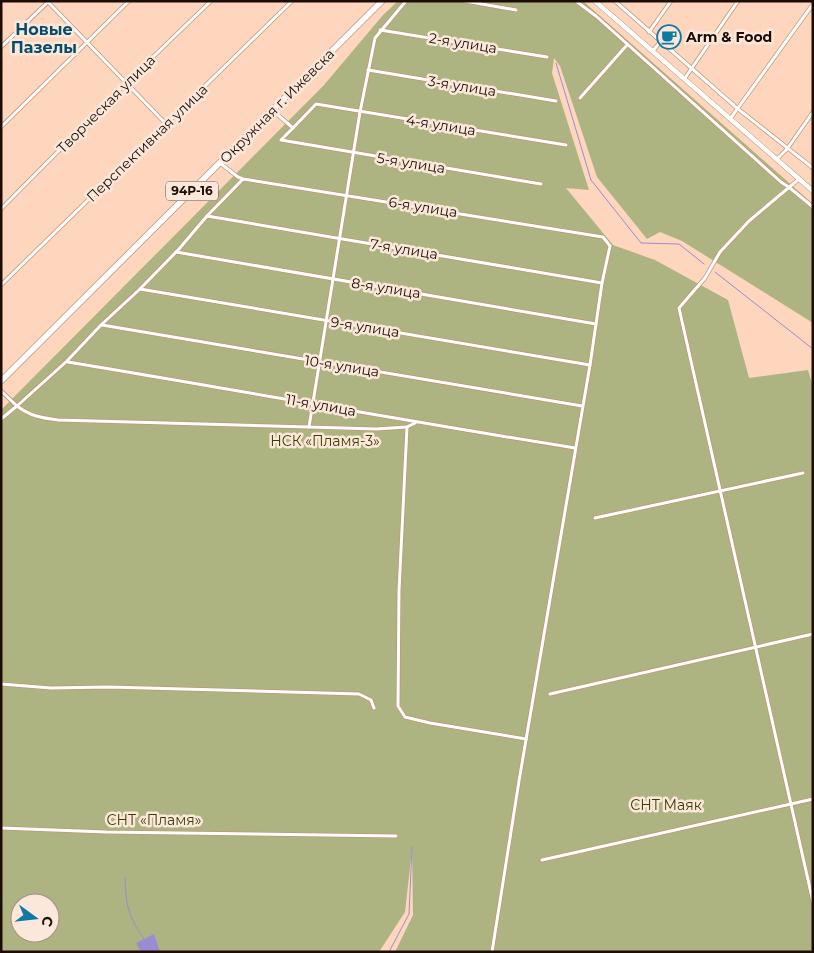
<svg xmlns="http://www.w3.org/2000/svg" width="814" height="953" viewBox="0 0 814 953" font-family="Montserrat,sans-serif">
<style>
.green{fill:#aeb481;fill-rule:evenodd}
.water{fill:#9b8cd2}
.lines{fill:none;stroke-linecap:round;stroke-linejoin:round}
.stream{stroke:#9b8cd2;stroke-width:1}
.minor-casing{stroke:#c39477;stroke-width:4.5}
.tertiary-casing{stroke:#c39477;stroke-width:5.5}
.primary-casing{stroke:#c39477;stroke-width:7}
.minor{stroke:#fff;stroke-width:3}
.tertiary{stroke:#fff;stroke-width:4.5}
.primary{stroke:#fff;stroke-width:5.5}
.labels{text-anchor:middle;stroke-width:5;stroke-linejoin:round;paint-order:stroke}
.shield{fill:#fce8db;stroke:#604e44;stroke-width:1}
.shield-label{font-size:12px;font-weight:bold;fill:#1d0c03}
.poi-label{font-size:14px;font-weight:bold;fill:#1d0c03;stroke:#fce8db;text-anchor:start}
.street-label{font-size:14px;fill:#1d0c03;stroke:#fce8db}
.park-label{font-size:14px;fill:#393d00;stroke:#fce8db}
.quarter-label{font-size:16px;font-weight:bold;fill:#044d6a;stroke:#fce8db}
</style>
<rect width="100%" height="100%" fill="#fed6bd"/>
<path class="green" d="M398,1H583L813,204V323L682,241L660,232L647,239L597,177L560,66L554,58L552,73L589,190L566,188L613,245L655,260L728,300L749,378L808,370L813,387V952H395L413,915L412,850L405,912L379,952H1V410L324,85L383,15ZM20,903H50V933H20Z"/>
<path class="water" d="M154,934L160,952H141L136,943Z"/>
<g class="lines">
<g class="stream">
<path d="M556,63L591,180L641,243L679,244L704,264"/>
<path d="M715,272L813,349"/>
<path d="M125,878C126,906 128,916 144,939"/>
<path d="M389,952L409,914L412,847"/>
</g>
<g class="minor-casing">
<g id="minor">
<path d="M47,1L166,124"/>
<path d="M406,1L375,38L360,112L309,427L376,429L407,427L415,423"/>
<path d="M465,1L516,10"/>
<path d="M576,1L596,16L781,182L790,188L813,207"/>
<path d="M615,1L738,109L813,168"/>
<path d="M380,30L547,57"/>
<path d="M649,32L671,1"/>
<path d="M1,47L48,2"/>
<path d="M653,51L660,42"/>
<path d="M368,70L556,101"/>
<path d="M685,78L738,1"/>
<path d="M580,98L627,45"/>
<path d="M272,110L293,128L282,139"/>
<path d="M730,119L813,4"/>
<path d="M1,127L129,1"/>
<path d="M293,128L316,104L566,145"/>
<path d="M281,140L541,184"/>
<path d="M777,159L787,149L813,112"/>
<path d="M220,163L238,177L243,179L603,237L610,246L602,283L590,365L519,781L492,952"/>
<path d="M243,179L207,216L179,249L140,289L101,325L67,361L17,406C30,416 42,418 58,420L309,427"/>
<path d="M799,179L749,221L720,252L705,278L679,308L813,902"/>
<path d="M1,209L125,84L211,1"/>
<path d="M207,216L602,283"/>
<path d="M176,252L596,324"/>
<path d="M1,285L292,1"/>
<path d="M140,289L590,365"/>
<path d="M102,325L582,406"/>
<path d="M68,362C237,390 405,421 575,448"/>
<path d="M1,391L17,406L1,419"/>
<path d="M407,427L399,591L398,706L405,717L430,723L526,739"/>
<path d="M595,518L803,473"/>
<path d="M1,684L51,688L109,687L359,694L371,700L374,708"/>
<path d="M550,694L813,634"/>
<path d="M1,828L106,832L396,836"/>
<path d="M542,860L813,799"/>
</g>
</g>
<g class="tertiary-casing">
<path id="tertiary" d="M595,1L813,191"/>
</g>
<g class="primary-casing">
<path id="primary" d="M1,381L382,1"/>
</g>
<use href="#minor" class="minor"/>
<use href="#tertiary" class="tertiary"/>
<use href="#primary" class="primary"/>
</g>
<defs>
<g id="cafe-ring" transform="scale(1.25)"><circle r="9.5" fill="#fce8db" stroke="#0f78a3" stroke-width="1.5"/><path d="M-5.5-4.5H6V0H3Q3 3.5 0 3.5H-2.5Q-5.5 3.5-5.5 0ZM3-3.2v2h1.7v-2ZM-6 4.5H4V6H-6Z" fill="#0f78a3"/></g>
</defs>
<g fill-rule="evenodd">
<use href="#cafe-ring" x="669" y="37"/>
</g>
<g class="labels">
<rect class="shield" x="166" y="181.5" width="52" height="19" rx="4"/>
<g class="shield-label">
<text x="192" y="195">94Р-16</text>
</g>
<g class="poi-label">
<text x="686" y="42">Arm &amp; Food</text>
</g>
<g class="street-label">
<text transform="translate(463 43) rotate(9)" y="5">2-я улица</text>
<text transform="translate(462 86) rotate(9)" y="5">3-я улица</text>
<text transform="translate(106 104) rotate(-45)" y="5">Творческая улица</text>
<text transform="translate(277 106) rotate(-45)" y="5">Окружная г. Ижевска</text>
<text transform="translate(441 125) rotate(9)" y="5">4-я улица</text>
<text transform="translate(147 143) rotate(-44)" y="5">Перспективная улица</text>
<text transform="translate(411 163) rotate(9)" y="5">5-я улица</text>
<text transform="translate(423 207) rotate(9)" y="5">6-я улица</text>
<text transform="translate(404 249) rotate(9)" y="5">7-я улица</text>
<text transform="translate(386 288) rotate(9)" y="5">8-я улица</text>
<text transform="translate(365 327) rotate(9)" y="5">9-я улица</text>
<text transform="translate(342 366) rotate(9)" y="5">10-я улица</text>
<text transform="translate(321 405) rotate(10)" y="5">11-я улица</text>
</g>
<g class="park-label">
<text x="325" y="446">НСК «Пламя-3»</text>
<text x="666" y="810">СНТ Маяк</text>
<text x="154" y="825">СНТ «Пламя»</text>
</g>
<g class="quarter-label">
<text x="44" y="35">Новые<tspan x="44" dy="18">Пазелы</tspan></text>
</g>
</g>
<rect width="814" height="953" fill="none" stroke="#1d0c03" stroke-width="5"/>
<g transform="translate(35 918) rotate(105)"><circle r="24" fill="#fce8db" stroke="#a39085"/>
<path d="M0-4L9 19L0 12L-9 19Z" fill="#0f78a3"/>
<text y="-8" font-size="14" font-weight="bold" text-anchor="middle" fill="#1d0c03">С</text>
</g>
</svg>
